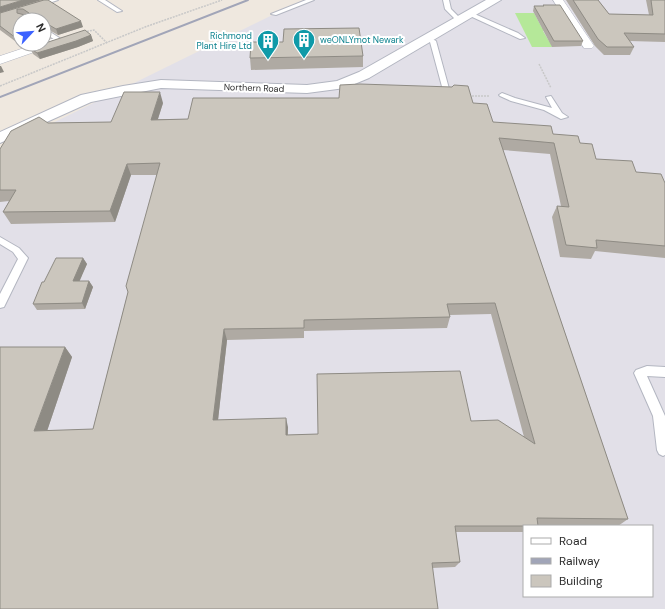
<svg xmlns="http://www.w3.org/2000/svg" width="665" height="609" viewBox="0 0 665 609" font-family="'DM Sans',sans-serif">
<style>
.industrial{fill:#e2e0e8;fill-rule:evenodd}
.green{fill:#b5e899}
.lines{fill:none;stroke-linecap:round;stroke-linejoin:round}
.service-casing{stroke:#b3b6c1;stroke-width:2}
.minor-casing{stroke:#b3b6c1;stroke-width:1}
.tertiary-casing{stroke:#b3b6c1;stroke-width:2}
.path{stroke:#c8c8c8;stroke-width:1.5;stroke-dasharray:2 1;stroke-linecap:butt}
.service{fill:#fff;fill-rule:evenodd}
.minor{fill:#fff;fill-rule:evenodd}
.tertiary{fill:#fff;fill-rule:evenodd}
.rail{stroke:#a1a5b8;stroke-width:2}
.wall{fill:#afaaa3;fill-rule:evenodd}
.shaded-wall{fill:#8e8b84}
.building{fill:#cbc6bd;stroke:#8e8b84;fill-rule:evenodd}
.labels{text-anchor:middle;stroke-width:4;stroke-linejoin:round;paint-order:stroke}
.far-culture-label{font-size:9px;fill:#0d838f;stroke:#fff;text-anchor:end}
.far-street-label{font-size:9px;fill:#2d2d2d;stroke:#fff}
</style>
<rect width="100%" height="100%" fill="#efe8df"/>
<path class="industrial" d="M303,0H665V609H0V149ZM524,526H652V596H524Z"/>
<path class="green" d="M515,13H534L542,28H552L543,31L549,41H560L551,44L552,47H532Z"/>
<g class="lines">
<g class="service-casing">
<g id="service">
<path d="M49,0H58L37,7L34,5Z"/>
<path d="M98,0H105L122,11L117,12Z"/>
<path d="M306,0H314L276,15L271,14Z"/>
<path d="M443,0H449L451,9L461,19V21H457L445,9Z"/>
<path d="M470,12L518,33L525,38L520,39L468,15L467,14Z"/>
<path d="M44,28L61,39V41H57L44,33Z"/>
<path d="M425,37H429L436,41L451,96L450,97L444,98L441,96L444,94L430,42L425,39Z"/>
<path d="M502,93L515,98L552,108L546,97L551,96L562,113L568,117L561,119L544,110L511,101L500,96L499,95Z"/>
<path d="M0,237L19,248L28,258L4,307L0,308V294L18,259L13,252L0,244Z"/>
<path d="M647,366L665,367V377L647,376L665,416V455L663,456L659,454L657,450L653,416L634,373L636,370Z"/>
</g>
</g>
<g class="minor-casing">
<g id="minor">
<path d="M553,0H563L594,46L592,48H584Z"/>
<path d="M56,38L60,39L62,41L60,43L0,64V56L36,44H44V41Z"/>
</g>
</g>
<g class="tertiary-casing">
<path id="tertiary" d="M486,0H501L369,78L345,88L307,93L161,88L91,102L0,143V132L81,95L123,86L161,80L307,85L337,81L359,72Z"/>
</g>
<g class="path">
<path d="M84,32L94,30L107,43"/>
<path d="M539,64L551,88"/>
<path d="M0,86L145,27L222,0"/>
<path d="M469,96H490"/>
</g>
<use href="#service" class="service"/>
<use href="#minor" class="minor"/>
<use href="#tertiary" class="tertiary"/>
<path class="rail" d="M0,97L248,0"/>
</g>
<g class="wall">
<path d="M42,0L83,27L58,35L44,27V20H20V44H31L23,47L0,30V13Z"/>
<path d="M566,0H598L609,14L649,15L646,0H665V42L629,41L634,47L630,55H604L595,46Z"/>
<path d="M543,5L583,41L581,46L552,47L533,11L534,6H543Z"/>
<path d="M91,35L93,41L78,47L40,59L33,54L30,48Z"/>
<path d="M363,56V67L251,70L250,58Z"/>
<path d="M163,103L158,119H188L473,103L493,122L553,134L580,143L596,159L665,183V258L595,251L591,259L560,257L552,217L557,206H561L550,154L503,150L628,519L618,526L538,525L524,526V532H456L460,562L455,567L432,568L0,609L65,347L72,357L47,431L93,429L128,292L157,175H131L115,222L11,224L3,212L9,201L0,202V149L48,123L111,122ZM491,314L524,437L471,421L318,434L288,435V427L218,420L227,340L304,338V331L447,328L450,317V315Z"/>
<path d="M83,258L87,264L79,281H89L93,287L85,309L37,310L33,304L44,282Z"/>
</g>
<g class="shaded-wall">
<path d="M23,0H42L0,13V7Z"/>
<path d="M81,21L83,27L58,35L56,29Z"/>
<path d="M47,32L49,38L44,40V33Z"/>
<path d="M91,35L93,41L78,47L40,59L37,53Z"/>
<path d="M22,44H31L23,47Z"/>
<path d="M0,66H1L4,72L0,73Z"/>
<path d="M160,92L163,103L154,131L151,120Z"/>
<path d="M127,164L131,175L115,222L110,211Z"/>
<path d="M83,258L87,264L77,287L73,281Z"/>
<path d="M89,281L93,287L85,309L82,303Z"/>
<path d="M224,329L227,340L217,429L213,420Z"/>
<path d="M65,347L72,357L44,440L34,431Z"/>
<path d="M286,418L288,427L287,444L286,435Z"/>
</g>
<g class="building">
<path d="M0,0H23L0,7Z"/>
<path d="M44,0H48L81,21L56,29L44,22V20H20V41L0,26V13ZM17,9H23L29,13V16L17,13Z"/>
<path d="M573,0H598L609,14L653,15L651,0H665V34L624,33L634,47H607L598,39Z"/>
<path d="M543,5H560L583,41H554L534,6H544Z"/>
<path d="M359,28L363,56L250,58L251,42H283L284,29Z"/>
<path d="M85,30L91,35L76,41L37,53L30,48Z"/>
<path d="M360,84L452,87L454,85L468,86L473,103L487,104L493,122L551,126L553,134L578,136L580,143L592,144L596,159L632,161L636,172L661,174L665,183V246L596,240L597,248L566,245L557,206L569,207L554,143L499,138L628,519L537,518L538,526H455L460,562L432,563L438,609H0V347H65L34,431L93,429L128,292L126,286L160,163L127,164L110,211L3,212L16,190H0V149L11,131L39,117L48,123L111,122L124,92H160L151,120L188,119L193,98H339L340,85ZM495,303L535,444L498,420L471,421L460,371L317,374L318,434L286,435V418L213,420L224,329L304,328V320L450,317L447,304Z"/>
<path d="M56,258H83L73,281H89L82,303L33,304L42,282H44Z"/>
</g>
<defs>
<g id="building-pin" transform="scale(1.15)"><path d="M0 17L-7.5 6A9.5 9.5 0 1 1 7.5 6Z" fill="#0f9aa8" stroke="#fff"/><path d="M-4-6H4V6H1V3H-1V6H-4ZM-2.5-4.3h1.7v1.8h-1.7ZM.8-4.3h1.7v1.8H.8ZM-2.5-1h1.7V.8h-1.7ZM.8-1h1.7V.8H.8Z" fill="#fff"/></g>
</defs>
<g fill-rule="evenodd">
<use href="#building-pin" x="304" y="40"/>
<use href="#building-pin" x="268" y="41"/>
</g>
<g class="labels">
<g class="far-culture-label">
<text x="252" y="39">Richmond<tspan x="252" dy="10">Plant Hire Ltd</tspan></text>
<text x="320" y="43" text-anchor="start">weONLYmot Newark</text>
</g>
<g class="far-street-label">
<text transform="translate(254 88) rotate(2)" y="3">Northern Road</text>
</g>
</g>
<rect x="523" y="525" width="130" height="72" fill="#ffffff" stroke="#ababab"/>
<rect x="531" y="538" width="20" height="6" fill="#ffffff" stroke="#ababab"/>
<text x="559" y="545" font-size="12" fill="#2d2d2d">Road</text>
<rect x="531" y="558" width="20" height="6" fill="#a1a5b8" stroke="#ababab"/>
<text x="559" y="565" font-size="12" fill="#2d2d2d">Railway</text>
<rect x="531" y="575" width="20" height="12" fill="#cbc6bd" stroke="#ababab"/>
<text x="559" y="585" font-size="12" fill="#2d2d2d">Building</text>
<g transform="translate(32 32) rotate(64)"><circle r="19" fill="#ffffff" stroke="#ababab"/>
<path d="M0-3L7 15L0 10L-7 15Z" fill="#3c62ff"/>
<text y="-6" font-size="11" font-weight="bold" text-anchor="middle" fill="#2d2d2d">N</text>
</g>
</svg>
